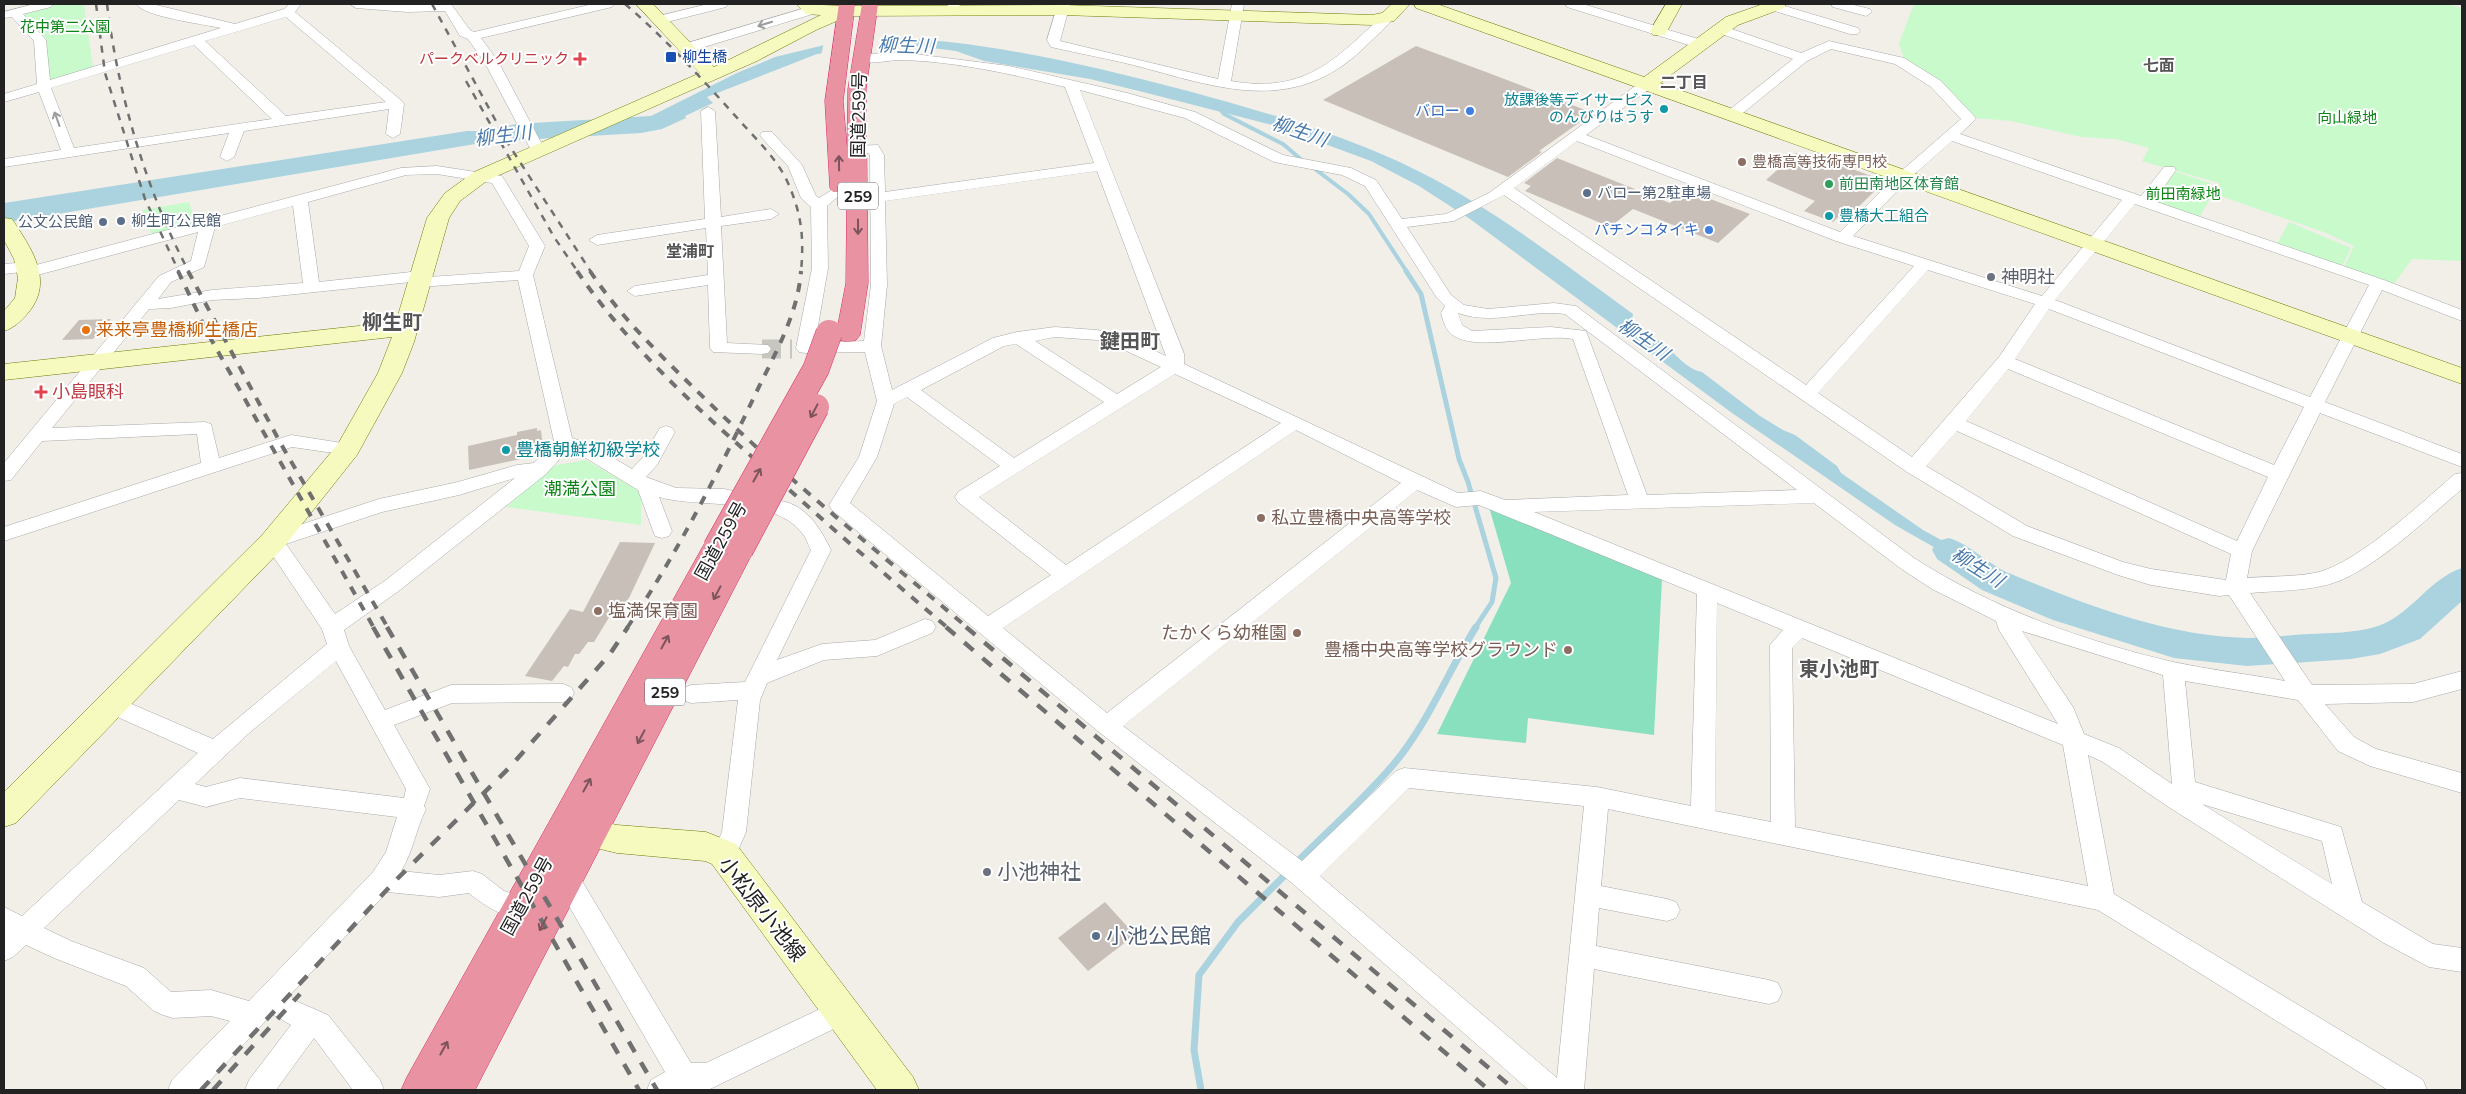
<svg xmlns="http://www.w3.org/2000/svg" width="2466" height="1094" viewBox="0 0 2466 1094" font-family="Mulish,'Noto Sans JP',sans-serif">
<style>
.park{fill:#c8facc}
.pitch{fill:#88e0be}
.water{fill:#aad3df}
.pier{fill:#f2efe9}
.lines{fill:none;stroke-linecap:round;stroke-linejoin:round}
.stream-far2{stroke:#aad3df;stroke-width:4}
.stream-far1{stroke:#aad3df;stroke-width:5}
.stream{stroke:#aad3df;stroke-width:7}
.river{fill:#aad3df;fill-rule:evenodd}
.building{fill:#c7bfb8}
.street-tunnel{stroke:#c8c6c1;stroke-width:19;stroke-dasharray:19 9;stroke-linecap:butt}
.street-casing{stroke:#a9a9a9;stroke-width:1}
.secondary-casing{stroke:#707d05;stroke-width:1}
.highway-casing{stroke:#dc2a67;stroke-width:1}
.street{fill:#fff;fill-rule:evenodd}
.secondary{fill:#f7fabf;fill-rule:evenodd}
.highway{fill:#e892a2;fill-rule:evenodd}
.rail-far2{stroke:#707070;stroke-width:2.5;stroke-dasharray:7 7;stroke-linecap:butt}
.rail-far1{stroke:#707070;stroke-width:4;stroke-dasharray:9 9;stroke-linecap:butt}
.rail{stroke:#707070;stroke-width:4.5;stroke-dasharray:12 12;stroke-linecap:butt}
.highway-bridge-casing{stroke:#dc2a67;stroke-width:27;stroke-linecap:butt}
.highway-bridge{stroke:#e892a2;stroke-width:26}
.oneway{stroke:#9c9c9c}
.oneway2{stroke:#7b545c}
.transit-dot{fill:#1a4fb4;stroke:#fff;stroke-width:2}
.health-dot{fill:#e0444e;stroke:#fff;stroke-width:2}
.culture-dot{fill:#0f9aa8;stroke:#fff;stroke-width:2}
.shop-dot{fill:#3f7fe0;stroke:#fff;stroke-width:2}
.education-dot{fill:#8d6e63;stroke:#fff;stroke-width:2}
.leisure-dot{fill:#2e9e5b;stroke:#fff;stroke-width:2}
.service-dot{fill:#5c6f8a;stroke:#fff;stroke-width:2}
.worship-dot{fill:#6b7280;stroke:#fff;stroke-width:2}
.food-dot{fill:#e8710a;stroke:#fff;stroke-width:2}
.labels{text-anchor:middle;stroke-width:4;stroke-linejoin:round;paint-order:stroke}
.far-park-label{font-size:15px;fill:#0c8416;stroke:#fff}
.far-transit-label{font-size:15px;fill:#164399;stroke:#fff;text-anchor:start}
.far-health-label{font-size:15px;fill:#be3a42;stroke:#fff;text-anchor:end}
.far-culture-label{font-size:15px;fill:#0d838f;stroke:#fff;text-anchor:end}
.far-shop-label{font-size:15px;fill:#366cbe;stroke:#fff;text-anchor:end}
.far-education-label{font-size:15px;fill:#785e54;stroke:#fff;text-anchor:start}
.far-leisure-label{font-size:15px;fill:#27864d;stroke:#fff;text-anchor:start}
.far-service-label{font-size:15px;fill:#4e5e75;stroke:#fff;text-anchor:start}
.far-neighbourhood-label{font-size:16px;font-weight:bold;fill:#555;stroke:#fff}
.shield{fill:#fff;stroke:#646464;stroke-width:1}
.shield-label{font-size:16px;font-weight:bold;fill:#222}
.far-quarter-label{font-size:16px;font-weight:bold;fill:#555;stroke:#fff}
.street-label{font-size:18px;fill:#222;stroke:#fff}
.worship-label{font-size:18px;fill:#5b616d;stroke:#fff;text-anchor:start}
.food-label{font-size:18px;fill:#c56008;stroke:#fff;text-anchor:start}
.health-label{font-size:18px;fill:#be3a42;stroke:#fff;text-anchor:start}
.culture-label{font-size:18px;fill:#0d838f;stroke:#fff;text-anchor:start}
.park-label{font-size:18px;fill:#0c8416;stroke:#fff}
.education-label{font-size:18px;fill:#785e54;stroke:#fff;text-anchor:start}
.water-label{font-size:19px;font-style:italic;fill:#4a7aab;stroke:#fff}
.quarter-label{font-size:20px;font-weight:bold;fill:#555;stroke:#fff}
.near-worship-label{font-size:21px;fill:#5b616d;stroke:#fff;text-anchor:start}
.near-street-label{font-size:21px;fill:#222;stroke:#fff}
.near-service-label{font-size:21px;fill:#4e5e75;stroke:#fff;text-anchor:start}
</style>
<rect width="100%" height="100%" fill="#f2efe9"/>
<g class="park">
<path d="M55,4H84L93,68L54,79H49L46,38L23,13Z"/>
<path d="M1914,4H2448L2462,8V261L2412,259L2394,284L2344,267L2354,246L2326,233L2218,195L2219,183L2142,161L2149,148L2116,139L2081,137L2011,121L1975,118L1904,59L1899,43Z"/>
<path d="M2173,171L2210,183L2209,190L2212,195L2199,218L2152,203Z"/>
<path d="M189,202L195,223L152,235L142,210Z"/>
<path d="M2289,222L2351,248L2342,266L2277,244Z"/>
<path d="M586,460L641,492V525L506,507L552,466Z"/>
</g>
<path class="pitch" d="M1489,507L1662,579L1654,735L1528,718L1526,743L1437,734L1511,583Z"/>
<path class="water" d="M884,37C988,41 1088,65 1188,91C1265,112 1349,136 1420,172C1496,210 1564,264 1633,314L1632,321C1641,330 1650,335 1661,342C1674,351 1685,369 1702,372L1760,416L1783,430L1795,435L1837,466L1841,473L1923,530L2005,575L2019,590L1976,571L1895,525L1732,413L1470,219L1419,186L1371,161L1276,126L1143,92L1090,79L984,61L956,51L908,45L883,46L817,54L707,97L713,103L685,116L686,118L662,129L641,133L487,142L4,223V203L17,201L467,131H484L516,124L651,116L737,73L775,57L853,38Z"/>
<g class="pier">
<path d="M883,35L881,48L821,56L824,42Z"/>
<path d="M504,124L513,141L495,143L486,128Z"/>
</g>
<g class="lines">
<g class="stream-far2">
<path d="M1219,108L1224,114L1283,144L1303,161"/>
<path d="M1311,166L1348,194L1369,214L1407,272"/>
</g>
<path class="stream-far1" d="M1406,271L1421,294L1459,459L1468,482L1496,578L1492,602L1475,628"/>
<g class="stream">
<path d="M1296,863C1328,831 1364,799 1393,765C1428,724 1448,671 1476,627"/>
<path d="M1201,1090L1194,1050L1199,975L1238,922L1288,872"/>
</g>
<path class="river" d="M1949,538C1972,545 1988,565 2011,574C2086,605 2165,636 2247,638C2267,638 2288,635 2308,634C2330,633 2354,633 2375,627C2410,617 2428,579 2462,568V601L2420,639L2380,654L2351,659L2247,666L2174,658L2053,620L1982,590L1937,559L1932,550L1937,541Z"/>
</g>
<g class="building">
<path d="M1416,46L1486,72L1593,113L1539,151L1542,152L1508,177L1323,100Z"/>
<path d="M1796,153L1818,161L1822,158L1885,181L1851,214L1843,212L1833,222L1804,211L1815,201L1766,180Z"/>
<path d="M1557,158L1670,203L1683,192H1692L1750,214L1718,243L1633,209L1610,227L1525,191L1531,186L1524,183Z"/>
<path d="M111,319L93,339L62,340L79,320Z"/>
<path d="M537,428V431L541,430L543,450L539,455L469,470L468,446L517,435V432Z"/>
<path d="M620,542L655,543L629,598L621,607L616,606L594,642H588L579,654H575L568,667L564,666L552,681L525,676L570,609L583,612Z"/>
<path d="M1105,902L1135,935L1088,971L1058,938Z"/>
</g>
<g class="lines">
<path class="street-tunnel" d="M762,349H792"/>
<g class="street-casing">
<g id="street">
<path d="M34,4H53L51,7L23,14L46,40L50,80L221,28C203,24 145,17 136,4H152L235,24L284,9L289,4H301L295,12L402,101L404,104L400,134L393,138L386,134L389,109L244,131L234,157L227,161L220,157L229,133L4,167V159L61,150L39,92L4,102V94L37,84L34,41L12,17L4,18V12ZM286,17L386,102L286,116L205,41ZM194,45L272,119L74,148L51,88Z"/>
<path d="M350,4H451L470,30L474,32L593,4H614L612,7L481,38L499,63L546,152L539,156L532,152L485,63L468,39L460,36L445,11L407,12L356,8Z"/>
<path d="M708,4H728L726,7L659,24L653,20L655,17Z"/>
<path d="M947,4H962L956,8L949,7Z"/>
<path d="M1058,4H1070L1060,41L1218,79L1232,4H1244L1231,81C1305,94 1335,60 1384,14H1392L1394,17C1387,27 1376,36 1368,44C1298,115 1225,90 1141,67C1111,59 1081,54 1051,47L1047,40Z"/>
<path d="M1565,4H1583L1705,41L1706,44L1700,48L1695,47L1567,7Z"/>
<path d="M1767,4H1778L1858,28L1860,31L1858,34H1850L1768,9Z"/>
<path d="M1831,4H1850L1870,9L1872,12L1866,16L1833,7Z"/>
<path d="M812,6L818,10L816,13L691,51L686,52L680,48L681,45Z"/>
<path d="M1720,25L1801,53L1829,41L1904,58L1941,81L1974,116L1976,119L1960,134L2141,196L2164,167H2174L2176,170L2154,201L2384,280L2462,310V321L2382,290L2325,402L2462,454V467L2320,413L2252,551L2247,578C2269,576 2299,577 2319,572C2361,560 2421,503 2455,474L2462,473V489C2427,518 2367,578 2322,586C2299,591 2273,591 2250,593L2312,685L2413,684L2462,671V689L2413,702L2325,704L2354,737L2376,749L2462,773V793L2370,766L2338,751L2298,700L2185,681L2195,782L2341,827L2362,902L2433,944L2462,948V972L2429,967L2384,943L2167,806L2103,762L2088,755L2114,894L2423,1080L2427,1090H2388L2098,910L1608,809L1601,886L1667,899L1676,902L1680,910L1676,918L1667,921L1599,908L1596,946L1769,980L1778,983L1782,992L1778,1001L1769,1004L1594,969L1584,1090H1529L1292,883L1099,732L832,510L829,505L859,457L877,401L865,352L805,353L799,352L796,348L812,268L811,207L801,198L788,166L762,138L760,135L762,132H772L802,165L816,196L819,198L840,185L847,189L827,206L828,268L815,343L864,341L871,285L870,155L868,153L853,152L851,149L853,146L878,145L884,155L885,192L1094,163L1065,87C1011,74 954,61 899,60C888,60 862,67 854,58L856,55L899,52L1009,66L1127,93L1195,112L1283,155L1351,168L1376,180L1402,219L1446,214L1489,193L1642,81H1652L1654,84L1652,87L1586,135L1840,232L1899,173L1961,119L1931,87L1895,64L1831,49L1807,61L1738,117H1728L1726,114L1728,111L1793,59L1716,32L1714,29ZM1080,90L1185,118L1274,162L1342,175L1365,186L1437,298L1445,306L1441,313C1443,321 1446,331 1454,336C1480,352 1541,333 1573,339L1628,495L1505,500L1481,491L1458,493L1184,364V354ZM1577,141L1836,241L1914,266L1806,385L1514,188ZM1952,141L2122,200L2042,296L1853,236L1909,179ZM1097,171L1166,356L1123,336L1097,330L1055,327L1017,332L993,338L892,390L881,346L887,285L885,201ZM1504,195L1907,472L2013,536L2118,575L2151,585L2219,596L2229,595L2285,681C2248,674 2210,670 2173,662C2083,641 1992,608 1914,558L1576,306L1554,303L1488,309L1464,305L1451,295L1407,227L1454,221ZM2135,204L2369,285L2310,397L2055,300ZM1928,270L2035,304L1999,357L1912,457L1818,393ZM2049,309L2304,407L2274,465L2015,359ZM1458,313C1493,326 1529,309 1565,314L1797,490L1647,495L1586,331L1551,327L1472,331L1462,325ZM1055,337L1097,340L1111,344L1161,367L1117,394L1035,341ZM1016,344L1104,402L1014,458L921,390L1004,346ZM2008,369L2268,477L2237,541L1966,421ZM1175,374L1281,423L1066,565L979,497ZM907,397L1000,466L958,492L955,497L958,502L1051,575L988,616L850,503L877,457L894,404ZM1296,430L1401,483L1107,713L1003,628ZM1957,431L2231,554L2226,580L2151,569L2123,562L2027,526L1926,466ZM1417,490L1456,507L1479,505L1697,594L1691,806L1597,787L1404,768L1396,771L1302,861L1123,726ZM1814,503L1900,568L1932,589L1996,621L1999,630L2058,724L1534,512ZM1717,603L1783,630L1770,645L1771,822L1715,811ZM2022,631L2163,675L2172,784L2119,748L2084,734L2073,707ZM1802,638L2063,745L2088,886L1795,827L1792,648ZM1409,788L1584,806L1557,1078L1320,876ZM2202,804L2322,841L2332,884Z"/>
<path d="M708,107L715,111L721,217L771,209L779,214L771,219L721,226L727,343L768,345L771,349L768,353L762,354L713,352L710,348L708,285L635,296L627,291L635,286L708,275L706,228L597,245L589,240L597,235L705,219L701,111Z"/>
<path d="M437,166L502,176L545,246L533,275L572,438L590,444L632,469L643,457L660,428L666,426L672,428L675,432L657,465L646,477L676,488L724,489L786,502C809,509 821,530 831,550L777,660L822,644L875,640L925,619L932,621L936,627L932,633L877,656L824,660L767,683L760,700L746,832L733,862L724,865L715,862L712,854L722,832L738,700L691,703L683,700L680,694L683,688L691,685L745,682L811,550C808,545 806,537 802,533C773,495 700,509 659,497L672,531L669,536L662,538L655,536L638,490L576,452L568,450L546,474L400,590L344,630L349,646L385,710L451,685L563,684L571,687L574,693L571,699L563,702L452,703L394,725L430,789L424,806L426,809C416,829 413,852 401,871L439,875L473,871L482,874L504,891L530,899L534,907L530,915C509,923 485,906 469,893L439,897L387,892L290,995L296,1001L328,1015L380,1080L384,1090H353L314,1038L276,1090H245L249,1080L291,1025L272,1014L201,1090H168L172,1080L230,1021L211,1016L173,1018L163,1015L154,1011L126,986L54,958L26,945L13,957L4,961V907L22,916L198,753L104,711L101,705L104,699L112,696L120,699L213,739L327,644L322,629L263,541L266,536L379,499L458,482L517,465L534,463L554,441L518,280L419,287L413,285L411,282L258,298L212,300L171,308L149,309L52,428L205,422L211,424L219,458L291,435L355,445L357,449L355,453L348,455L292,447L4,541V527L201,463L197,434L42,441L11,480L4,481V463L159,276L191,261L198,232L30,277L22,272L4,274V264L29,262L36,265L401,168ZM437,174L492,183L529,246L519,271L428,277L426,273L420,271L319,282L308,202L406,175ZM293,206L303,283L212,290L158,299L171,282L204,267L215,227ZM515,478L386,580L335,614L286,544L382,512L459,495ZM336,661L406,789L404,798L240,778L206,787L195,784L248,734ZM240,798L397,817L386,852L373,872L249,1001L211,990L171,992L144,968L71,941L44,928L179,800L206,807Z"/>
<path d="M567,868L576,871L691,1063H706L841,999L850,1003L854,1012L850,1021L708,1090H647L651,1080L665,1072L558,887L555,879L558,871Z"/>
</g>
</g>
<g class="secondary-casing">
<g id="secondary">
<path d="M636,4H653L714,67L821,15L806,14L796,4L846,6L1062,5L1372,15L1382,13L1392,4H1410L1394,21L1372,25L1062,15L848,16L816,30L757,61L488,180L460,201L449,218L414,342L402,373L357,455L283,548L16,823L4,827V792L263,534L338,444L378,373L392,337L4,380V364L396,322L427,218L445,193L474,172L700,73Z"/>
<path d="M1414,4H1437L1644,77L1726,17L1763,4H1786L1784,8L1738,25L1660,83L2462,368V384L1416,8Z"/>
<path d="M1666,4H1682L1665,35H1653L1650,31Z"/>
<path d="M4,218L12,219C31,248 55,281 28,313C21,321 14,328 4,331V311L15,298L18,278L14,259L4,240Z"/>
<path d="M570,815L617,825L706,832L736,844L913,1077L919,1090H877L712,864L705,861L617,853L558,839L554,829L558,819Z"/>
</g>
</g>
<g class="highway-casing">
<g id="highway">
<path d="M839,4H855L843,101L847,148L848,89L862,4H878L866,89L868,283L860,335L856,340L848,342L840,340L836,335L846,283L847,192H833L830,188L825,101Z"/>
<path d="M716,538L726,541L729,546L730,543L740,540L750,543L754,550L475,1090H401L407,1077L702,548L706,541Z"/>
</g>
</g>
<use href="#street" class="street"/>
<use href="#secondary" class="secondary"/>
<use href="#highway" class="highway"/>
<g class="rail-far2">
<path d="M96,4L105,73L145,199L179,272"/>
<path d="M107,4C118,94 146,191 189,272"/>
<path d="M432,4L509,145L591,272"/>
<path d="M625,4C666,39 703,80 739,120C756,139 778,160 788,183C802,215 804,238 801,272"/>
<path d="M466,81L554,237L578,272"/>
</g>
<g class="rail-far1">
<path d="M178,271L207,332L374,628"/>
<path d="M188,271L281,444L388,628"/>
<path d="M577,271C631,350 704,415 776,478C833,529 890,579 948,628"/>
<path d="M590,271C619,315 657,352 695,389C781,474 876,550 968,628"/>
<path d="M627,628C677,554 717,475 755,395C774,355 798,315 801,271"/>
</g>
<g class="rail">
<path d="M373,627L639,1090"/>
<path d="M387,627L657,1090"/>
<path d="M946,627L1489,1090"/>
<path d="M966,627L1515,1090"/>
<path d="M201,1090L395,881L510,767L610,654L628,627"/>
<path d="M213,1090L300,994"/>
</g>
<g class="highway-bridge-casing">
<g id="highway-bridge">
<path d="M716,548L816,369L829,333"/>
<path d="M740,550L816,407"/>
</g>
</g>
<use href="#highway-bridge" class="highway-bridge"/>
</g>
<defs><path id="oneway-shaft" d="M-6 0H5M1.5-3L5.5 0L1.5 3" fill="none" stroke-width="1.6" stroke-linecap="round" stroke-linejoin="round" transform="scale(1.25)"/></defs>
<g class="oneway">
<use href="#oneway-shaft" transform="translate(765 24) rotate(163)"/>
<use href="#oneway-shaft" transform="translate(57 119) rotate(-110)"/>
</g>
<g class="oneway2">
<use href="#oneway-shaft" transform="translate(839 163) rotate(-91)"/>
<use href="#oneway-shaft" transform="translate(858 227) rotate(90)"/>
<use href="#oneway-shaft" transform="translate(814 411) rotate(118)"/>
<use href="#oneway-shaft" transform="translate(757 475) rotate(-61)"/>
<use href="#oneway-shaft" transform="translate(717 593) rotate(118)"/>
<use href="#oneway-shaft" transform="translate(665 642) rotate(-61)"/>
<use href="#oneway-shaft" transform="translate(641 737) rotate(118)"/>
<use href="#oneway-shaft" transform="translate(587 785) rotate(-61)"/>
<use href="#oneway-shaft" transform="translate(543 924) rotate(118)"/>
<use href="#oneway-shaft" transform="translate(444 1048) rotate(-61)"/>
</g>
<rect class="transit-dot" x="665" y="51" width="12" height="12" rx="2.5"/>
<g class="health-dot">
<path d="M577.5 51.5h5v5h5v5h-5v5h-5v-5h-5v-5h5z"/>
<path d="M38.5 384.5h5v5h5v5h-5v5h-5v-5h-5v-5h5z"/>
</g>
<g class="culture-dot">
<circle cx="1664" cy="109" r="5"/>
<circle cx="1829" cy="216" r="5"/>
<circle cx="506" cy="450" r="5"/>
</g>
<g class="shop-dot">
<circle cx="1470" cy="111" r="5"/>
<circle cx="1709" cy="230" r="5"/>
</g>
<g class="education-dot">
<circle cx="1742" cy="162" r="5"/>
<circle cx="1261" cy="518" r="5"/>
<circle cx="598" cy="611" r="5"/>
<circle cx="1297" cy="633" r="5"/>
<circle cx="1568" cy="650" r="5"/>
</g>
<circle class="leisure-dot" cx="1829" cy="184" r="5"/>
<g class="service-dot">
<circle cx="1587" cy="193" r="5"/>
<circle cx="121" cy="221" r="5"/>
<circle cx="103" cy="222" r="5"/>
<circle cx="1096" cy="936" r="5"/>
</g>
<g class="worship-dot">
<circle cx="1991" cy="277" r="5"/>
<circle cx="987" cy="872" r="5"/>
</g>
<circle class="food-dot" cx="86" cy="330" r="5"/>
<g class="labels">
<g class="far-park-label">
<text x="65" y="32">花中第二公園</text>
<text x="2347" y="123">向山緑地</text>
<text x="2183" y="199">前田南緑地</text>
</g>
<g class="far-transit-label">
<text x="682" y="62">柳生橋</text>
</g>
<g class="far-health-label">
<text x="569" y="64">パークベルクリニック</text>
</g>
<g class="far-culture-label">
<text x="1654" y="105">放課後等デイサービス<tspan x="1654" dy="17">のんびりはうす</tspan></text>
<text x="1839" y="221" text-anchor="start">豊橋大工組合</text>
</g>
<g class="far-shop-label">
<text x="1460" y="116">バロー</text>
<text x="1699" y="235">パチンコタイキ</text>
</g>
<g class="far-education-label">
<text x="1752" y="167">豊橋高等技術専門校</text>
</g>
<g class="far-leisure-label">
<text x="1839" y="189">前田南地区体育館</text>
</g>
<g class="far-service-label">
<text x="1597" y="198">バロー第2駐車場</text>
<text x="131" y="226">柳生町公民館</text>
<text x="93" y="227" text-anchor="end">公文公民館</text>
</g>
<g class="far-neighbourhood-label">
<text x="2159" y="71">七面</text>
<text x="1684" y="88">二丁目</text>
</g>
<g class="shield">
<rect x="838" y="182.5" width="40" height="27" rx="4"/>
<rect x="645" y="678.5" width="40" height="27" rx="4"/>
</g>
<g class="shield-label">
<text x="858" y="202">259</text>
<text x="665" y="698">259</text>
</g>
<g class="far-quarter-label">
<text x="690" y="257">堂浦町</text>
</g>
<g class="street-label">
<text transform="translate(859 115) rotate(-89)" y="6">国道259号</text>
<text transform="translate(721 541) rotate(-61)" y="6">国道259号</text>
<text transform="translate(527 896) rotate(-61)" y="6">国道259号</text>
</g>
<g class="worship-label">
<text x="2001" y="283">神明社</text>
</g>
<g class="food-label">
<text x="96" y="336">来来亭豊橋柳生橋店</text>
</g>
<g class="health-label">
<text x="52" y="398">小島眼科</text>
</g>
<g class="culture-label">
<text x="516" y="456">豊橋朝鮮初級学校</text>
</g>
<g class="park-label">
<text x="580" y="495">潮満公園</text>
</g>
<g class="education-label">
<text x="1271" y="524">私立豊橋中央高等学校</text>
<text x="608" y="617">塩満保育園</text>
<text x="1287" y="639" text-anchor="end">たかくら幼稚園</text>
<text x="1558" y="656" text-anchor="end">豊橋中央高等学校グラウンド</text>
</g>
<g class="water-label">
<text transform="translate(906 45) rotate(2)" y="7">柳生川</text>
<text transform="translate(1300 131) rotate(19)" y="7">柳生川</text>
<text transform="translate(503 135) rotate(-7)" y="7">柳生川</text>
<text transform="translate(1644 339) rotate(35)" y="7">柳生川</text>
<text transform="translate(1978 567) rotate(32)" y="7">柳生川</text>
</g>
<g class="quarter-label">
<text x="392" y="329">柳生町</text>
<text x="1130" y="348">鍵田町</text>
<text x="1839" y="676">東小池町</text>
</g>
<g class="near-worship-label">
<text x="997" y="879">小池神社</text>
</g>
<g class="near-street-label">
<text transform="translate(762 909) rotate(52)" y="7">小松原小池線</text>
</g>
<g class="near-service-label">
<text x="1106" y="943">小池公民館</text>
</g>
</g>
<rect width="2466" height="1094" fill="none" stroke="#222222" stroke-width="10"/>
</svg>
